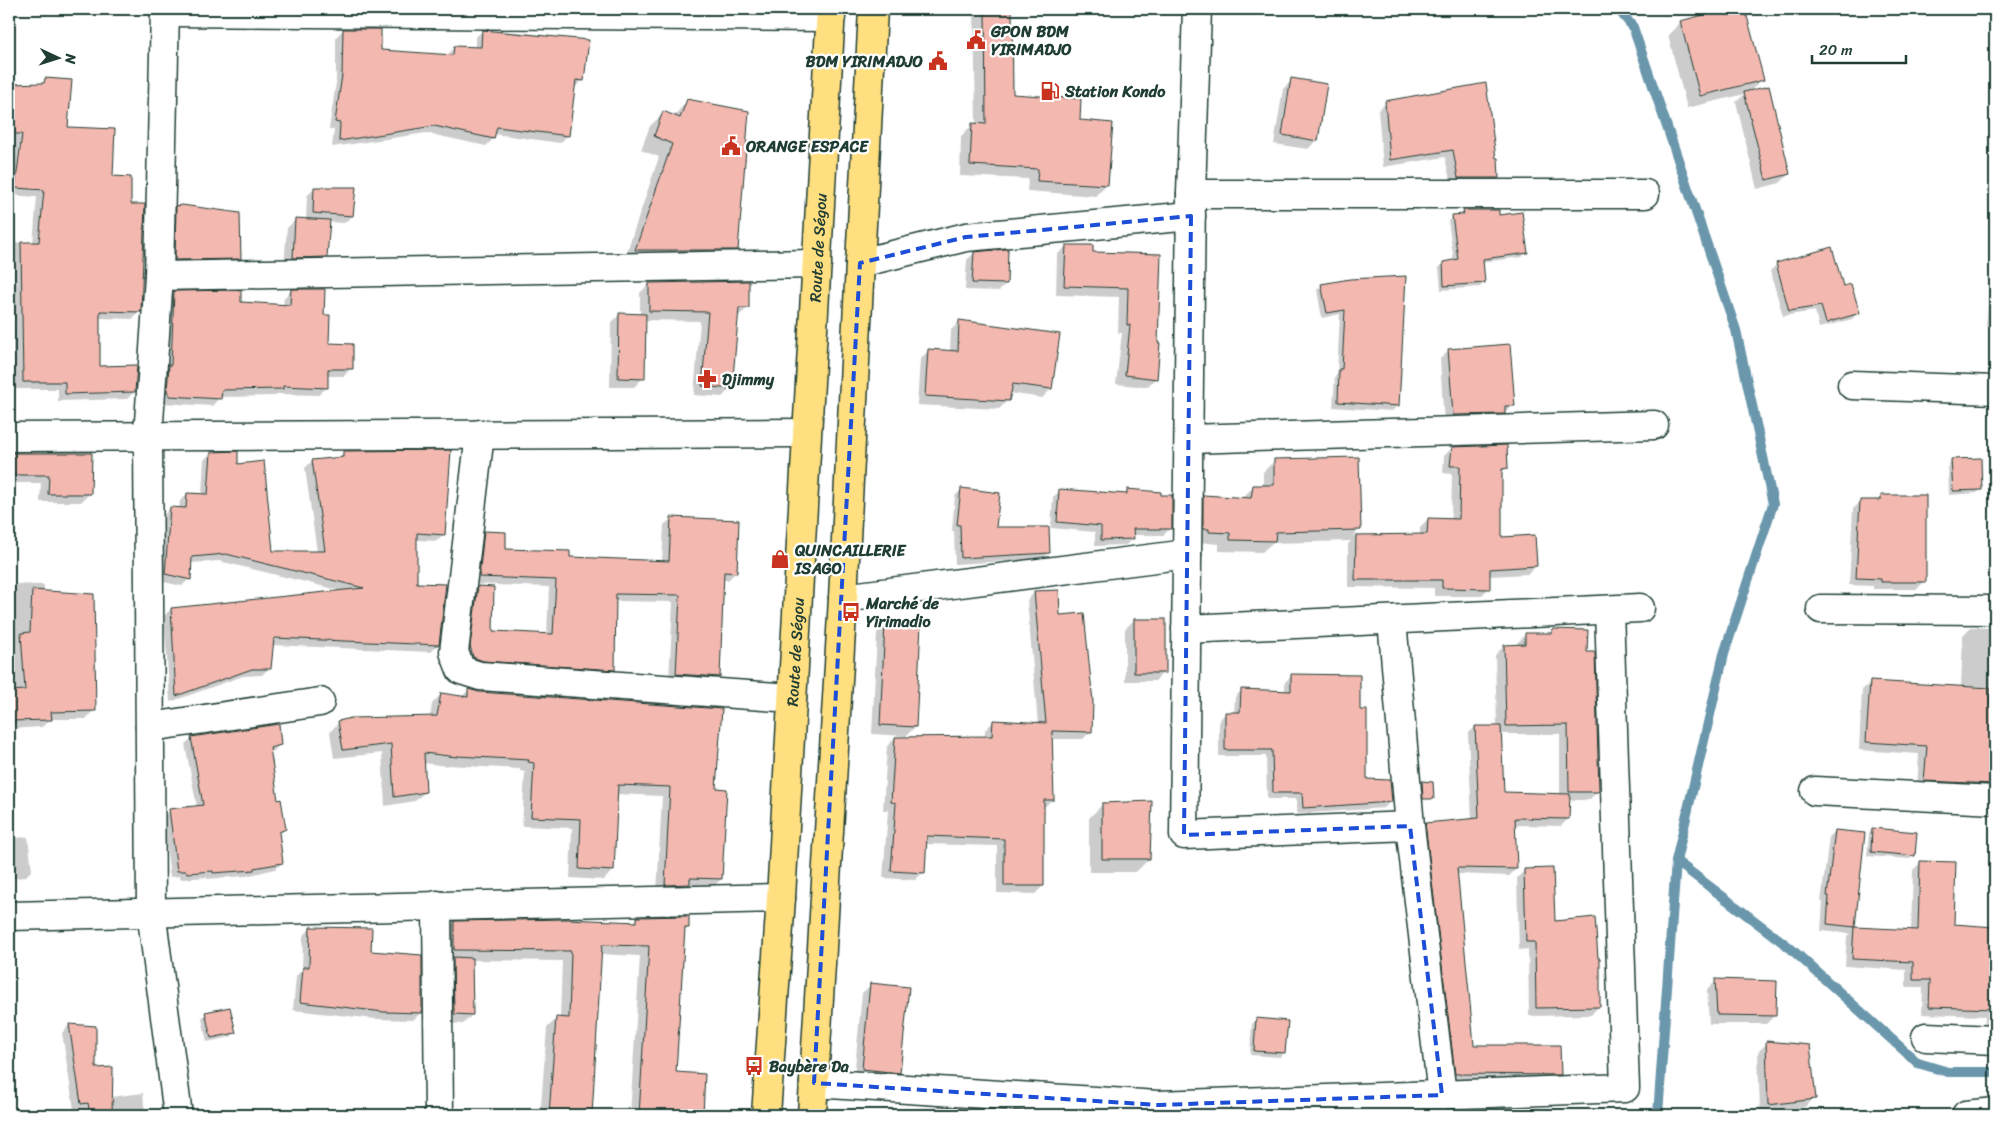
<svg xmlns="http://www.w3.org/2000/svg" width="2004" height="1124" viewBox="0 0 2004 1124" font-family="Sriracha,sans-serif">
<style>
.shadow{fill:#0003;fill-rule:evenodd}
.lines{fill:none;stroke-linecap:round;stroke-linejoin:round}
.stream{stroke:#6a97ab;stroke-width:10}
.building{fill:#f3b8af;stroke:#1f3d34}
.street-casing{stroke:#1f3d34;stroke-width:31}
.highway-casing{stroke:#1f3d34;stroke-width:31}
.street{stroke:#fff;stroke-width:28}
.highway{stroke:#ffdf80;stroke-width:28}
.marked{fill:none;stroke:#1d4ed8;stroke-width:4;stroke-dasharray:10 6;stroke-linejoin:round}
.labels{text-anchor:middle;stroke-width:4.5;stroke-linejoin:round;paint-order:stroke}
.poi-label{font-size:16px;font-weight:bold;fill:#1f3d34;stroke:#fff;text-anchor:start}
.street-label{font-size:16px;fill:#1f3d34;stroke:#fff}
</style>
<rect width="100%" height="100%" fill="#fff"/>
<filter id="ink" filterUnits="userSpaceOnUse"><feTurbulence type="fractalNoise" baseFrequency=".02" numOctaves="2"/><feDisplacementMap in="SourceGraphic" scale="10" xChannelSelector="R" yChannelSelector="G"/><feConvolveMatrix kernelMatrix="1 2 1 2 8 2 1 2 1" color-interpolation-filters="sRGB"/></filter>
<g filter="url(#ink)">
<g class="shadow">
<path d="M51,9H67L65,11Z"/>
<path d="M974,9H1011L1012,95L1078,121L1106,185L1095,196L1027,191L1028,179L960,176L961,136L972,125H976Z"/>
<path d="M1732,9H1744L1762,79L1749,92L1789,174L1780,183L1757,189L1736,102L1745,94L1687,108L1668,35L1681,22Z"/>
<path d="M343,30L380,51L447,56L454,47L475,48V38L482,31L519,32L588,41L582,81L574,88L567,136L560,143L494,134L493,139L486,146L426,133L332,147L334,130L329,129L336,83V37Z"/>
<path d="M45,80L67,128L111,177L129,205L140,312L132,319L99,318V368L134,392L127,399L58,401V389H9V242L33,243L37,197L9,195V85H40Z"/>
<path d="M1292,80L1317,140L1308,149L1274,144L1283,89Z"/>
<path d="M688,100L736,249L723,262L623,263L659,157L641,150L650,126L664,113L673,117Z"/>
<path d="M1386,103L1498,178L1490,185H1451L1445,157L1383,167L1378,110Z"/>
<path d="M315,188L352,216L344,223L328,222L326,257L317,266H284L287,228L296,219L306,220L307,196Z"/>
<path d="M177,207L239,258L235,263L171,264L172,211Z"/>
<path d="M1464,211L1498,217L1526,253L1522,257L1482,262L1484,282L1480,287L1441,290L1439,267L1443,263L1454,261L1448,221L1452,217L1459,215Z"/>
<path d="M1066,246L1092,253L1160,255L1156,378L1147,387L1116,384L1122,333H1118L1119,297L1056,295L1057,255Z"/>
<path d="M974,253L1005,284L999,291L965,290L967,260Z"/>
<path d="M1777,264L1842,288L1858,313L1852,319L1819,328L1815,311L1783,316L1770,271Z"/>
<path d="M1351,280L1398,405L1392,411L1333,407L1335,376L1337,373L1340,314L1322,318L1317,290L1322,285Z"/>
<path d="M649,284L748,308L737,317L731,388L722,397L694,395L700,321L644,320L643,378L634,387H610L611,323L620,314L640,315V293Z"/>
<path d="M1995,286V326H1986L1989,293Z"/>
<path d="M291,290L323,316L328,345L351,368L344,376H327V387L319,395L277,394L274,396L220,397L212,406L162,403L166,300L174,293L240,303L283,306L284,298Z"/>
<path d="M960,321L1051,389L1042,398L1010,393L1008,400L999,409L917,405L920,359L929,350L950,352L951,330Z"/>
<path d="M1449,350L1513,405L1495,422L1444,424L1440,359Z"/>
<path d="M1452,448L1507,468L1501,473V538L1536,566L1528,574L1489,576V588L1481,596H1434V588L1348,587V544L1351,541L1272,543L1262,552L1219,551V544L1198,542L1192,508L1204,496L1241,499L1253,487H1263V472L1275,460L1359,530L1353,536L1420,535V527L1428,519L1451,520L1452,474L1443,473L1444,456Z"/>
<path d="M344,452L444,534L437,541L416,540L415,584L438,644L431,652L272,645L269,668L262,675L243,676L170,702L164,616L171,609L342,591L219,561L190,563L189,579L182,586L159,581L163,516L170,508L179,509L180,501L187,494L202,495L204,460L211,453L236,465L272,552H317L305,468L312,461L337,459Z"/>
<path d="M9,454H90V493L81,502H40L41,483H9Z"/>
<path d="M1952,460L1981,489L1977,493L1949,495L1948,465Z"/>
<path d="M962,489L995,529L1048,553L1042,559L955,564L954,531H952L955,496Z"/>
<path d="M1060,491L1124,495L1128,491L1170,528L1164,535H1132V539L1126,545L1095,546V532L1051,528L1053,497Z"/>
<path d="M1881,497L1925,581L1917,589H1873V586L1849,585L1853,509L1861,501L1877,502Z"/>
<path d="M672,518L736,572L728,580H722L719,677L711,684L669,681L673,602L615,601L614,669L606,677L466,665L471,595L478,587L491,632L547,634L549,587L472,584L477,540L485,532L505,551L569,558L662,562L664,525Z"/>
<path d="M9,584L44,585V592L94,710L86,719H50L42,727L9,729Z"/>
<path d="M1035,592L1059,616L1091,731L1083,739H1051L1053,799L1043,808V886L1035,894L997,893V846L925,844L924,872L915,880L883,878L888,810H883L887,746L895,738L985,737V730L993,722L1038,724L1027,600Z"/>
<path d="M1134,620L1164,672L1155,681H1125V629Z"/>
<path d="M886,624L915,727L906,736L872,734L877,633Z"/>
<path d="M1971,627L1995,628V792L1917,788L1919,754L1859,750L1862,690L1871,682L1961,688L1963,635Z"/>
<path d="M1553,630L1586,653L1598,791L1589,800H1569L1568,819L1561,826L1514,825L1516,869L1509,876L1457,874L1473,1046L1559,1074L1552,1081H1449L1419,832L1426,825L1472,820L1468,734L1475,727H1497L1495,655L1504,646H1517V643L1526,634H1549ZM1501,734H1560V795L1503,793Z"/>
<path d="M1291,676L1359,711L1366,780L1391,801L1384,808L1297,814L1296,799H1267L1266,756H1219V720L1225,714H1234L1235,697L1242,690L1285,692V682Z"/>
<path d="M469,690L714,789L721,879L712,888L657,894L662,796L616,794L613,870L604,880L570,878L572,828L522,826L525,772L520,771V769L448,765L447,766L423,763L425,792L415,801L385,806L382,753L334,758L330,732L339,722L430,717L432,704L441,694L461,697Z"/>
<path d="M192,738L280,744L274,751L269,752L276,802L285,829L278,836L282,863L275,869L246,876L207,879V877L181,879L180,876L170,877L163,817L170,811L197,807L185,744Z"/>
<path d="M1103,804L1149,859L1136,872H1089V818Z"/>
<path d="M9,826L11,838L28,837L32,870L25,877L9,879Z"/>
<path d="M1873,829L1914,855L1910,859L1867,856L1869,833Z"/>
<path d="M1835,831L1854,926L1852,928L1911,931L1913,870L1921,862L1952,925L1984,947L1995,936V1028L1984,1027L1985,1016L1922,1014L1923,987H1906V970L1845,966L1847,936L1850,933L1821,931L1823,902H1821L1829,837Z"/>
<path d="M1525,870L1599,1006L1591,1015L1529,1016L1528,949L1519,950L1517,878Z"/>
<path d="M638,918L688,928L683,932L674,1073L703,1075L701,1115H630L640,956L600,954L591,1115H538V1108L541,1105L547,1028L557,1018H560L562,961L471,960L472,1015L463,1024L445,1023V967L452,960L444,959V933L454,922L633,923Z"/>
<path d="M311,928L370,953L421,1013L413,1020L375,1019L293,1010L296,976L302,970L303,936Z"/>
<path d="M1716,981L1775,1015L1766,1024H1709L1707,990Z"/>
<path d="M871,985L899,1072L890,1081L854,1078L862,993Z"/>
<path d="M206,1013L235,1032L231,1037L207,1042L202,1018Z"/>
<path d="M1256,1020L1284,1053L1280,1057L1250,1055L1252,1024Z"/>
<path d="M69,1025L111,1097L143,1093L145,1115H82L81,1110H74L62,1033Z"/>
<path d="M1767,1043L1814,1098L1805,1107L1760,1113L1758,1052Z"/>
<path d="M344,1111V1115H249L252,1112Z"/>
</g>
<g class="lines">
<g class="stream">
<path d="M1618,9L1633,27L1736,330L1773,504L1724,654L1676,861L1658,1115"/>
<path d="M1676,861L1789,947L1918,1063L1948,1072H1995"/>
</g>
</g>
<g class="building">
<path d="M985,9H1012L1013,94L1081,99L1080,120L1113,123L1108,185L1037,181L1038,169L970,165L972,123L986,124Z"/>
<path d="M1727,9H1745L1764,80L1700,96L1680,21Z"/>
<path d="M343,29H381V50L453,55L454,46L481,47L482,30L589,40L584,81L576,80L569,136L497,127L494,139L434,126L339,141L340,123L335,122L342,75Z"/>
<path d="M45,78L72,80L68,127L115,129L113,176L131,177V204H145L141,312L100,311V366L137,365L135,392L65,394V382H23L21,242H39L44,190L15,188L22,134H9V84L44,83Z"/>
<path d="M1291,78L1327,84L1318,141L1282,135Z"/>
<path d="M1486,83L1496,158H1498L1499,178H1458L1453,150L1390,160L1385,101Z"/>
<path d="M1769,86L1790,174L1766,180L1744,92Z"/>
<path d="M687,99L749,111L738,250H635L672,144L654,136L663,111L680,118Z"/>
<path d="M314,187H356L353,216L313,213Z"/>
<path d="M182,205L240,213L241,259L175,260L176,206Z"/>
<path d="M1463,210H1499V215L1522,212L1528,253L1483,259L1485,283L1444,286L1443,262L1458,259L1452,215L1464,214Z"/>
<path d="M295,218L330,220L327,257L293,258Z"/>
<path d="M1066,245H1093V252L1161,254L1158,343H1160L1157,379L1125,375L1130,325H1127L1128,288L1064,286Z"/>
<path d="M1832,247L1843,286L1851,284L1860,313L1826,323L1821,306L1789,311L1776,263Z"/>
<path d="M1006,249H1008L1007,284L972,283L974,252Z"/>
<path d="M1406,276L1399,406L1338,402L1339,369H1342L1345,310L1327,313L1321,284L1350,279Z"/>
<path d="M749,281V308H739L732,389L702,386L708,312L649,311V283Z"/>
<path d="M291,289H325L324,315H330L329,343L353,344V369H328V388L283,386V389L222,390L221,399L169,396V392H167L169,365H171L174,291L241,290V302L290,305Z"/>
<path d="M619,313L646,314L645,379L618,378Z"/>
<path d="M959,320L1060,334L1052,389L1013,384L1009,401L925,396L928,349L958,351Z"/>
<path d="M1510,344L1515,406H1505V414L1453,415L1448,349Z"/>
<path d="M1507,445L1508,468L1502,469V537L1535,535L1537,566L1490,569V589L1442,588V580H1355L1356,535L1427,534L1428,518L1459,519L1460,466H1450L1452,447Z"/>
<path d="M451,450L445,535L417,533V583L446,584L439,645L274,638L271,669H252L176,696L171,608L364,588L226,554L192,557L191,580L165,574L170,507L186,508L187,493L208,494L211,452L238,451V464L264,461L273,551H325L312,460L343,457V451Z"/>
<path d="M9,453H92L91,494H48L49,475H9Z"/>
<path d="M1359,457L1361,530L1276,532L1275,541L1230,540V533L1209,532V529H1203V495L1251,498L1253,485H1274V459Z"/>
<path d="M1981,458L1982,490L1953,491L1951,459Z"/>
<path d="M961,488L1000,493L996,527H1049L1050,553L961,558L960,525H957Z"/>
<path d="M1059,489L1127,494V489L1161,492V495H1172V529H1133L1134,539L1101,540V526L1057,522Z"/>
<path d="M1881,495H1926V582H1881V579L1856,578L1860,500H1881Z"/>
<path d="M671,517L739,520L737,573L724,572L720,677L676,674L680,595L616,594L615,670L483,661L473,657L470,646L478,586L494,587L493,631L553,634L556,580L479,577L484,531L506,532V549L570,551V557L669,561Z"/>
<path d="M32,590L94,594L96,711L51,712L52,720L9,721V691L25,690L21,633L30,632Z"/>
<path d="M1059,590L1060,615L1084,613L1093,702L1092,732L1052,731L1054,800H1044V886H1004V839L927,836L925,873L891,871L896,803L891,802L895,737L992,736L993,720L1046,723L1034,591Z"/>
<rect x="1134" y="619" width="32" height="54"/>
<path d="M885,623L921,624L916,727L880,725Z"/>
<path d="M1552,629L1588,630L1587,652H1595L1599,792H1569L1568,725L1506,726L1504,645L1525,644V633H1552Z"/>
<path d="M1291,674L1360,675V710H1367V779L1390,780L1392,802L1303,808L1302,793H1273L1272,750H1225V712H1240L1241,689L1291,691Z"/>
<path d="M1870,681L1991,688L1990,704L1995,705V784L1924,781L1927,746L1866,742Z"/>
<path d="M468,689L479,692L722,709L716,788L727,789L722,879L690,878V884L665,885L670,787L618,785L614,871L579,869L581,819L531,817L534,763L528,762L529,760L457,756V757L424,753L426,792L394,797L391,744L343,750L338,721L351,718L437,716L441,693L468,697Z"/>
<path d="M279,724L281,745L270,748L278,800L281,799L286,829L279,832L283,863L254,868V870L213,873V871L187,873L186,871H177L169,809L203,805L191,737Z"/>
<path d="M1475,726H1501L1504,792L1570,794L1569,819L1515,818L1517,869L1457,868L1474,1045H1560L1561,1075L1455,1074L1425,823L1479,818Z"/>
<path d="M1422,781L1433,782L1434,799H1423Z"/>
<path d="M1152,801L1150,859H1102V803Z"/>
<path d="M1872,828L1917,832L1915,856L1871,852Z"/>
<path d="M1835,830L1865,833L1855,927L1827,924L1829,896H1827Z"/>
<path d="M1920,861L1956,862L1954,924L1995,927V1009L1929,1007L1930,980H1913V962L1852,959L1854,927L1918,930Z"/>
<path d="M1553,868L1555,921L1595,917L1598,958H1600V1007L1536,1008L1535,942H1526L1524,869Z"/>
<path d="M689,916V928H685L676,1072L705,1074L703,1115H639L649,946L602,945L592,1115H549L556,1017L569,1018L571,951L454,950V921L568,919L637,922V917Z"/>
<path d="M310,927L372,928L371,951L422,955V1013L384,1012L300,1002L303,967H309Z"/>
<path d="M453,957L472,958L473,1015L454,1014Z"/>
<path d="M1715,979L1777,981L1776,1016L1717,1015Z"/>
<path d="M870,983L909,987L900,1073L862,1069Z"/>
<path d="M230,1007L236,1033L211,1038L205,1012Z"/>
<path d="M1256,1018L1288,1021L1285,1053L1254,1051Z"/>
<path d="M69,1024L96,1026V1068L113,1067L112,1115H90L88,1103L81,1104Z"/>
<path d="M1766,1041L1810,1045L1816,1099L1768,1105Z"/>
</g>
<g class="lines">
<g class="street-casing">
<g id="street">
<path d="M165,9L159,276L148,436L151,911L178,1115"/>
<path d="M1197,9L1191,194L1184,835L1410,826"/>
<path d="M165,12L831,17"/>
<path d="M1191,194H1645"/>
<path d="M860,263L966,237L1191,216"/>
<path d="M159,276L817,264"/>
<path d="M1852,385L1995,390"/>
<path d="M480,434L454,652L461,670L480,676L792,698"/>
<path d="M9,437L806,433"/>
<path d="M1189,439L1654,425"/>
<path d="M843,598L1187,554"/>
<path d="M1821,609L1995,610"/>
<path d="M1392,620L1410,826L1442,1095"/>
<path d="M1186,629L1640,608"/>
<path d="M150,727L320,702"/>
<path d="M1815,791L1995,800"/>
<path d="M437,905L439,1115"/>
<path d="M9,916L781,898"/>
<path d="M1926,1037L1995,1040"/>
<path d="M814,1083L1158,1105L1625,1088L1609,610"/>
<path d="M1966,1115L1995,1112"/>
</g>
</g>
<g class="highway-casing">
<g id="highway">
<path id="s1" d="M766,1115L781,898L831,9"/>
<path d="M812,1115L843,598L873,9"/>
</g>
</g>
<use href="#street" class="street"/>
<use href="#highway" class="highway"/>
</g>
</g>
<path class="marked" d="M1191,216L1184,835L1410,826L1442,1095L1158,1105L814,1083L860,263L966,237Z"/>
<defs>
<g id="civic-bare" transform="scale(1.5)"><path d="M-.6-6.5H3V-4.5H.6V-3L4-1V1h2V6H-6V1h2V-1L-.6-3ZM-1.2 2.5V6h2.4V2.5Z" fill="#c8321e" stroke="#fff" stroke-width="2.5" paint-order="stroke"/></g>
<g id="fuel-bare" transform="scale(1.5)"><path d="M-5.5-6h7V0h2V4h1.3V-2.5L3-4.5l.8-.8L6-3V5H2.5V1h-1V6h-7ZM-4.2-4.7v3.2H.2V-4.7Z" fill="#c8321e" stroke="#fff" stroke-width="2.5" paint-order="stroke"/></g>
<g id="pharmacy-bare" transform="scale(1.5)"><path d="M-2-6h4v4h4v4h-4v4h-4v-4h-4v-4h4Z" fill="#c8321e" stroke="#fff" stroke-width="2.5" paint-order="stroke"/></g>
<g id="shop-bare" transform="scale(1.5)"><path d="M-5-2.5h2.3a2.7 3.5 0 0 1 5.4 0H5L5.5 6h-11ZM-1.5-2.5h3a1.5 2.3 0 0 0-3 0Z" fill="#c8321e" stroke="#fff" stroke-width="2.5" paint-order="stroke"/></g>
<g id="bus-bare" transform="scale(1.5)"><path d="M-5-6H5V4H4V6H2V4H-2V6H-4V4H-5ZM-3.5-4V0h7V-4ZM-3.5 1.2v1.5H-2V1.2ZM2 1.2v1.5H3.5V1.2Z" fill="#c8321e" stroke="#fff" stroke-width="2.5" paint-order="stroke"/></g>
</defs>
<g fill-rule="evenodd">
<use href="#civic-bare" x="976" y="40"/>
<use href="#civic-bare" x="938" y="61"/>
<use href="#fuel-bare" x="1050" y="91"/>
<use href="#civic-bare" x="731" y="146"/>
<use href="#pharmacy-bare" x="707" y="379"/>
<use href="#shop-bare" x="780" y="559"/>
<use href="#bus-bare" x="851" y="612"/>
<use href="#bus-bare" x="754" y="1066"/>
</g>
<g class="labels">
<g class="poi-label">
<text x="991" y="37">GPON BDM<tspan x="991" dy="18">YIRIMADJO</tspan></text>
<text x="923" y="67" text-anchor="end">BDM YIRIMADJO</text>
<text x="1065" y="97">Station Kondo</text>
<text x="746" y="152">ORANGE ESPACE</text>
<text x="722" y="385">Djimmy</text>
<text x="795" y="556">QUINCAILLERIE<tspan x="795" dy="18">ISAGO</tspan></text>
<text x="866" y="609">Marché de<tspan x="866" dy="18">Yirimadio</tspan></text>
<text x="769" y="1072">Baybère Da</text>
</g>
<g class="street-label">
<text dy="6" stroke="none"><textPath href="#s1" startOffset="869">Route de Ségou</textPath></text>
<text dy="6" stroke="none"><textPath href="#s1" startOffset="464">Route de Ségou</textPath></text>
</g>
</g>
<rect width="2004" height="1124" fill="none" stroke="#fff" stroke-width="30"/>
<rect x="15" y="15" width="1974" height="1094" fill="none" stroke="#1f3d34" stroke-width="2" filter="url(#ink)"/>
<g transform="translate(58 58) rotate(94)" stroke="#ffffff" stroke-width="4" paint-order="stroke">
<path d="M0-4L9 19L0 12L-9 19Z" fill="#1f3d34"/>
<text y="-8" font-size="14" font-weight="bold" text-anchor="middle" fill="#1f3d34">N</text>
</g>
<path d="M1812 55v8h94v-8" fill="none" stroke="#1f3d34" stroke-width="2.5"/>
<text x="1819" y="55" font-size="15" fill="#1f3d34" stroke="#ffffff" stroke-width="4" paint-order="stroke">20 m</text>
</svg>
